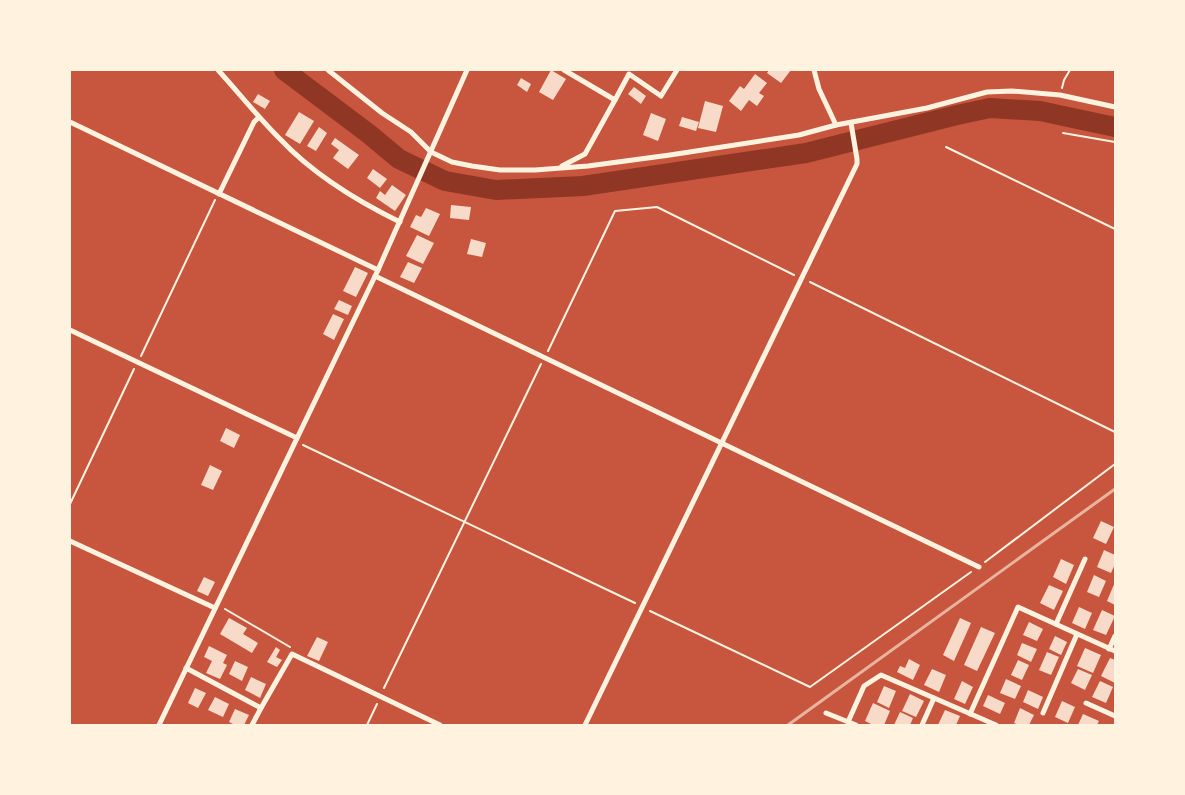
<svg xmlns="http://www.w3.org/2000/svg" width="1185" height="795" viewBox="0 0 1185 795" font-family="'Fira Sans',sans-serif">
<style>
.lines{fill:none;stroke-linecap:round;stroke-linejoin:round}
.river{stroke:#8f3625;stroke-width:20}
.building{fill:#f7dbc8}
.path{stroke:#fff3e0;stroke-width:2}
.minor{stroke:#fff3e0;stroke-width:5}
.rail{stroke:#e9b49f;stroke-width:3}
</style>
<rect width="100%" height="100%" fill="#c8553d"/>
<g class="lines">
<path class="river" d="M284,70L369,134L399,159L445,181L496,190L583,186L806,153L957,115L990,108L1040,111L1115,127"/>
</g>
<g class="building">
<path d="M551,70L566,79L553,100L539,92Z"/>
<path d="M769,70H791L781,83L767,73Z"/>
<path d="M755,74L767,83L759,93L764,96L757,106L749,100L741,111L729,101L740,86L744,89Z"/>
<path d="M521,78L531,84L527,92L517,85Z"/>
<path d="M634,87L646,96L641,104L628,94Z"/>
<path d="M258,94L270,101L265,109L253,102Z"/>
<path d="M705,101L723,106L716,132L698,128Z"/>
<path d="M299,112L314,121L300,144L285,135Z"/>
<path d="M651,113L666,119L658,141L643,135Z"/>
<path d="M682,117L699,122L696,131L679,126Z"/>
<path d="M319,127L327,133L316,151L307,146Z"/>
<path d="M335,138L359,155L348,169L333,158L339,150L331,144Z"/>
<path d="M373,169L387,179L380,188L367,178Z"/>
<path d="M392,185L406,195L395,211L376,198L380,191L385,195Z"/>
<path d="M451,205L471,207L469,220L450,218Z"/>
<path d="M426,208L440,214L429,236L410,227L416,215L421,217Z"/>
<path d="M417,235L434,243L423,264L406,256Z"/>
<path d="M471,239L486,243L482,257L467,254Z"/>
<path d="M408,262L422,268L414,283L400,277Z"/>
<path d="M355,267L368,273L356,297L343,291Z"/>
<path d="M339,300L352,306L348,315L334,309Z"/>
<path d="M333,314L344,319L334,340L323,334Z"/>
<path d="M226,428L240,435L234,448L220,441Z"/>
<path d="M210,465L222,471L213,490L201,485Z"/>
<path d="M1101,521L1114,527L1106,544L1093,538Z"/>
<path d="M1104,550L1115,555V564L1111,573L1097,567Z"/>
<path d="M1061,559L1074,565L1066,584L1053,577Z"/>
<path d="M1094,575L1106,581L1099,597L1087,592Z"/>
<path d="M204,577L215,582L208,596L197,591Z"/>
<path d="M1115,582V605L1107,601Z"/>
<path d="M1049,585L1063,591L1054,610L1040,603Z"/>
<path d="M1079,607L1092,613L1085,629L1072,623Z"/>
<path d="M1102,610L1115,616L1106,635L1093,630Z"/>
<path d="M229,618L247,628L243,634L258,643L252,653L220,634Z"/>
<path d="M960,618L971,623L954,661L943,655Z"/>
<path d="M1029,622L1043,629L1037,641L1023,635Z"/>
<path d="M981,627L995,633L977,671L964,665Z"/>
<path d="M1055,636L1067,642L1061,655L1049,649Z"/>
<path d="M317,637L328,642L319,661L307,656Z"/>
<path d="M1022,643L1037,649L1031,662L1017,655Z"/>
<path d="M209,646L227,655L223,663L227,665L220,679L206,673L212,661L204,657Z"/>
<path d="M276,647L280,650L276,657L282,660L277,667L267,662Z"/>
<path d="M1085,648L1101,655L1093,673L1077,666Z"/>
<path d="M1047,652L1059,657L1051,675L1039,670Z"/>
<path d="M1110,658L1115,660V683L1101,676Z"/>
<path d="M909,659L920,665L913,680L897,672L900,666L905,668Z"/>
<path d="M1018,660L1029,665L1022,680L1011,675Z"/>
<path d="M235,661L248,667L242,681L229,674Z"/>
<path d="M932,669L946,675L939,692L924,685Z"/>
<path d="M1078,669L1092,675L1085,690L1071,683Z"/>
<path d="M251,677L266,684L260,698L245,690Z"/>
<path d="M1006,679L1021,686L1015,699L1000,693Z"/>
<path d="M962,681L973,687L965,704L954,699Z"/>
<path d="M1100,681L1113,687L1106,703L1092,697Z"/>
<path d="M884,686L896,691L889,708L877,702Z"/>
<path d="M195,688L206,693L198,708L188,703Z"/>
<path d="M1028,690L1043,697L1038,709L1023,702Z"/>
<path d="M910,694L924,701L916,717L902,711Z"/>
<path d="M988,695L1005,703L1000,714L983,706Z"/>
<path d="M215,697L229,704L223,717L208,710Z"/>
<path d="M1062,701L1075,707L1068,723L1055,717Z"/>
<path d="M873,703L890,711L884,725H873L865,721Z"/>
<path d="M1020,708L1034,715L1029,725H1019L1014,723Z"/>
<path d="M235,709L249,715L244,725H235L229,722Z"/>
<path d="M945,710L960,716L956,725H938Z"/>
<path d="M900,712L913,718L910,725H894Z"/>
<path d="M1083,714L1099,721L1097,725H1078Z"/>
</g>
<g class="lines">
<g class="path">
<path d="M1062,88L1064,80L1070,70"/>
<path d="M1063,133L1115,142"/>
<path d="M946,147L1115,229"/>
<path d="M810,282L1115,432"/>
<path d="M548,351L615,211L657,207L794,275"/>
<path d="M141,356L215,200"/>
<path d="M303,445L635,603"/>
<path d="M70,504L134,369"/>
<path d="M985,562L1115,464"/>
<path d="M225,609L290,647"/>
<path d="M650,611L810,687L971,572"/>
<path d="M384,688L541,364"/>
<path d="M367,725L377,704"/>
</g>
<g class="minor">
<path d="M218,70C239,93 258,117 280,139C313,174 357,201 400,222"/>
<path d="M328,70L382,113L411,132L431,152L452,162L472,166L500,170H535L588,166L670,155L799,135L836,125L927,108L987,92L1012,91L1060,95L1115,107"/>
<path d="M564,70L615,100L629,74L661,96L677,70"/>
<path d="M814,70L819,89L836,125"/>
<path d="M70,122L378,270"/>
<path d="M562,166L585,154L615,100"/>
<path d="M219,194L254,122L259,117"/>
<path d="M375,276L979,567"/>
<path d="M70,330L297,438"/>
<path d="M70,541L215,608"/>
<path d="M1056,624L1085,559"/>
<path d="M1109,649L1115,636"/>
<path d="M186,668L261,708L292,654L440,725"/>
<path d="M1086,703L1115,716"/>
<path d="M826,713L856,725"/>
<path d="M1043,713L1077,634"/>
<path d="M970,714L1018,607L1115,651"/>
<path d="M848,722L864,686L881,675L934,698"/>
<path d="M159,725L378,270L467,70"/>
<path d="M252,725L261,708"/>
<path d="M585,725L857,164V159L851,123"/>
<path d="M922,725L934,698L996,725"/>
</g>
<path class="rail" d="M788,725L1115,489"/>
</g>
<rect width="1185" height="795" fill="none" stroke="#fff3e0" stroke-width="142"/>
</svg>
